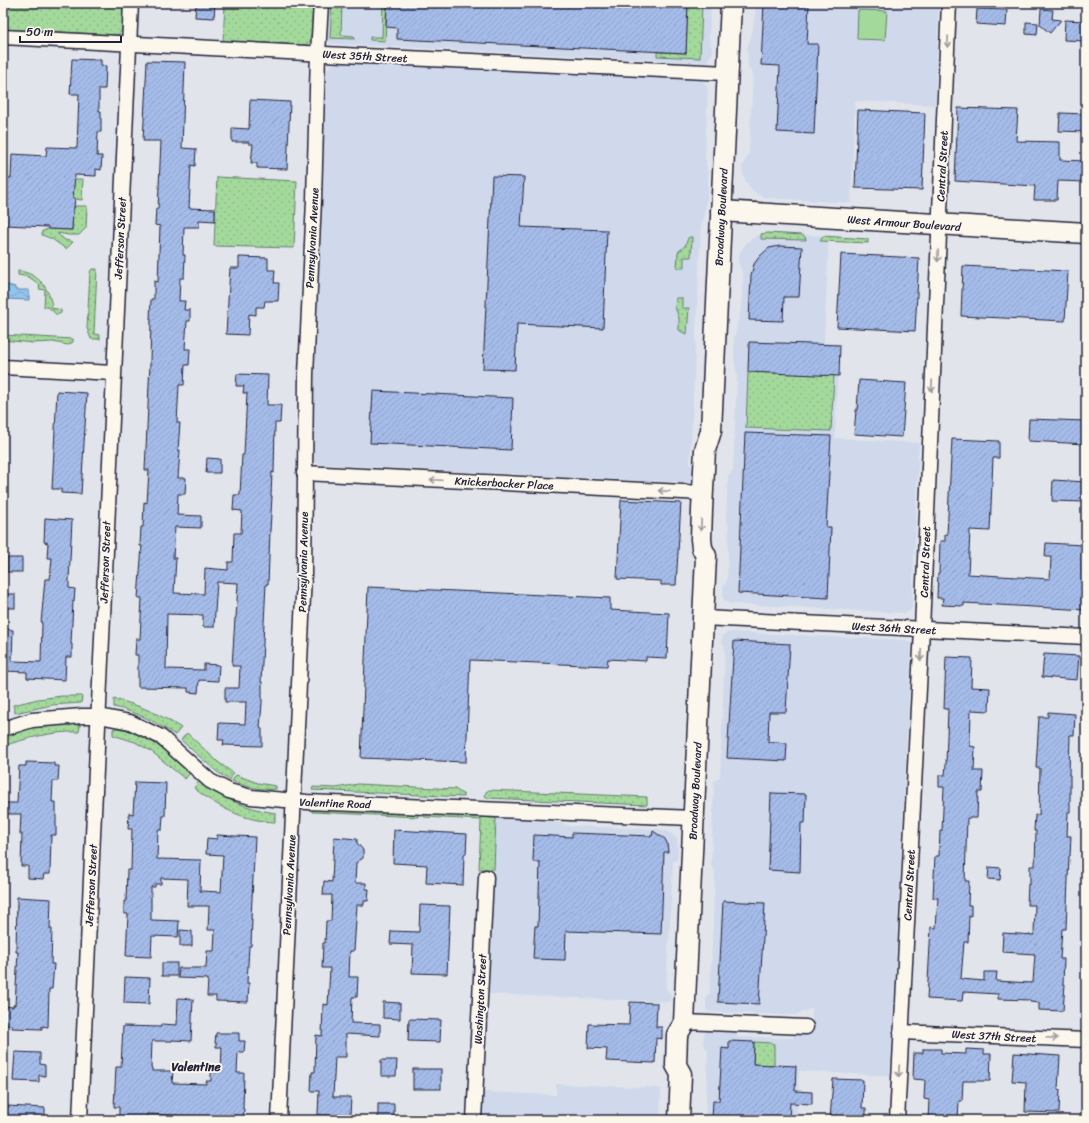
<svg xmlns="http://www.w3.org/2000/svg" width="1089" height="1123" viewBox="0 0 1089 1123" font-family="Sriracha,sans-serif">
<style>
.built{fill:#cfd9eb}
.grass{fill:url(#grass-dots);stroke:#637e6c}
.park{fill:#a4d99c;stroke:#637e6c}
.water{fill:url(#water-waves);stroke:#6583a6}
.building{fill:url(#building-hatch);stroke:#22223b}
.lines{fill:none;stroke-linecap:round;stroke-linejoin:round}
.street-casing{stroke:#22223b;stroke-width:17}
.secondary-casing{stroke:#22223b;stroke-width:23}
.street{stroke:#fbf7ec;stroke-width:14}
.secondary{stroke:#fbf7ec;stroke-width:20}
.oneway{stroke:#99979c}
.labels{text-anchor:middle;stroke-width:4;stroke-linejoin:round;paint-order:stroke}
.street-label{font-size:11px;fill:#22223b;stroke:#fbf7ec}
.neighbourhood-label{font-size:12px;font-weight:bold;fill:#22223b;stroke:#fbf7ec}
</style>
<defs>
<pattern id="grass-dots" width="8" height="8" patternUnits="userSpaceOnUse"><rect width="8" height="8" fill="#a4d99c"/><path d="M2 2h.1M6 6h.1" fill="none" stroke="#8dba87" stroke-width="1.8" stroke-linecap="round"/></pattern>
<pattern id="water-waves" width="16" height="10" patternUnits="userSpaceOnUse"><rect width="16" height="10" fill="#91c4ee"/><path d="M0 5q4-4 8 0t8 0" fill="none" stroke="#7da8cd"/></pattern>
<pattern id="building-hatch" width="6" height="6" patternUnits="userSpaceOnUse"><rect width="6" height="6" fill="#a5bcea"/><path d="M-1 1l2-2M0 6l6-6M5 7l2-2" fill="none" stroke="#8ea1ca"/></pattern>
</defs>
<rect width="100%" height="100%" fill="#e1e5eb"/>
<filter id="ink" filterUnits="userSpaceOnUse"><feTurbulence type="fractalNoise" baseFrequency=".025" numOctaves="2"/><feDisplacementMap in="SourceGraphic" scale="8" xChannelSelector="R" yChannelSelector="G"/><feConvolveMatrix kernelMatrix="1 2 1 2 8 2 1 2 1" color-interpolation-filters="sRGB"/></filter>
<g filter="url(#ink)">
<g class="built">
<path d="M326,3H711L709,37L713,52L707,61L703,62L335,44L330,43L325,40Z"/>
<path d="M755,3H939L935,105L855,101L851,203L766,198L759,195L752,190L746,182L743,174L742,167L749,153L753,73L748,68L747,48L752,33L755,14Z"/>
<path d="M341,62L699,80L705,83L708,88L705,156L708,173V189L706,204L701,227L690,464L693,470V477L690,482L686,483L319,464L315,462L311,451L326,74L327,70L333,63Z"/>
<path d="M768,233L829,236L824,343L839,344L835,438L919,443L912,607L910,611L905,613L732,604L726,602L723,598V587L727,581L729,527L726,519L728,476L733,470L737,375L734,358V339L741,308L743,274L738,261V258L740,252L747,242L758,235Z"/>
<path d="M731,632L906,640L910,643L911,650L890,1076L799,1071L797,1120H705L708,1051L705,1047L703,1041L704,1034L708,1030L737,1031V1037L793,1038L794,1034L796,1032L812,1033V1008L796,1015H787L710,1012L706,1009V997L710,993L715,871L711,866L714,782L720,777L725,647L721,641L723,636L726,633Z"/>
<path d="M496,818L561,823L569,826L657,829L664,830L672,834L677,839L678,851L677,859L673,862V864L666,989L671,994L670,1002L487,994Z"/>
<path d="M556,1084L661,1088L660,1120H480L482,1092L556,1095Z"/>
</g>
<g class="grass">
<path d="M3,3H123L122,30L118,35L3,29Z"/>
<path d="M225,3H313L311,40L306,45L223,41Z"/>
<path d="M332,3H342L341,35L354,36L355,39L330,38Z"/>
<path d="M383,3H387L385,41L370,40V37H382Z"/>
<path d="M688,3H702L700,58L657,56V52L686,53Z"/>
<path d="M217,177L297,181L294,248L214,246Z"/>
<path d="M74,179H83L82,200L75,199L73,198Z"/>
<path d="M75,206H87L86,228L79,235H68L58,233V234L65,240L73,242L66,249L52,239L42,235V231H45L46,229H48L72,230L73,208H75Z"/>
<path d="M768,233L802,235L805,237L806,240L761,239V234Z"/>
<path d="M823,236L868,239V243L820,241L821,238Z"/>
<path d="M690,237H692L691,257H684V268H677L678,252L685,246L688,238Z"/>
<path d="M92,269H97L94,333L95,334L100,335V339H91L87,328L90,272Z"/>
<path d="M18,271C39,273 50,289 52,308L61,310V313L57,315L48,307H44L45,290L39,289L40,285L29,277L18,275Z"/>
<path d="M676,298H682V308H689L687,334L682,332L679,330V318L675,307Z"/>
<path d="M3,335L73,339V342L70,344L68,345L53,342L33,343L3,340Z"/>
<path d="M748,372L834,375L831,431L746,428Z"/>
<path d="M62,696H82L81,703L52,705L15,713L13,705L38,699Z"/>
<path d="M114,699C139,705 160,714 181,728L175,735C156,722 137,712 114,707Z"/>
<path d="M76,723L80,725L79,732C53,731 28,738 3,746V738L4,737C26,726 52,724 76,723Z"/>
<path d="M117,728C146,731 168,754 190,773L185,779L151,751L135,742L113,735V729Z"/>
<path d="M187,733L218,762L233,773L229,780L216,771L181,740Z"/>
<path d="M236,775L258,783L276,786V789C260,790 247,787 232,781Z"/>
<path d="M199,781C223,799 245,808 275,813V822C244,821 217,807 194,788Z"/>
<path d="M358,784L455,789L464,795V797L312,790L313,787L336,788Z"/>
<path d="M489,790L647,797V805L488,798L485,796L486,792Z"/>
<path d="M312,808L418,814V817L312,812Z"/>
<path d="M424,814L496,818L494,869H479L481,820L424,817Z"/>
<path d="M754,1042L771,1043L774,1044V1065L753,1064Z"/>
</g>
<path class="park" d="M858,10L887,11L885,40L857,39Z"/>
<path class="water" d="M8,285L15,287V290H29V300L5,299V286Z"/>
<g class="building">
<path d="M196,3H215L214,18L195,17Z"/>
<path d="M387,3H688L686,53L397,39V28L386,27Z"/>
<path d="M764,3H809L807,44H818L814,134L777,132L780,66L761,65Z"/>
<path d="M977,9L1007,10L1006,26L976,24Z"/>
<path d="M1041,9L1053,10L1052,19L1061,20L1050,33L1040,25Z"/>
<path d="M1065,20L1086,21V41L1064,40Z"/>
<path d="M1026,22L1038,23L1037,35L1026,34Z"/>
<path d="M72,59L101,60V65L106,66L105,89H99V111H101V132H98L97,156H102L101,170L96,169V176L75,175L73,198H75L74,208H73L72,230L48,229V227L5,225V222H3V178H11L12,154L46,156L47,147L77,148L79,94H70Z"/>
<path d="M147,61L185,62L182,148L196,149L195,166L191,165L189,208L215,209V221L199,220V227H184L183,255H185L184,278H180L179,301H185L184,310H190V321H187L185,349H190L189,365H185L184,385H179L177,423H180L178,450H180L178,478H186L185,494H178L177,515L201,516V528L175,527L173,558H176L174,593L204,594L205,568L228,570V562H233L234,533H241L242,511L233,510L234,495H240L242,455H244L247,393H243L244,386H236L237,374L268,375L267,405H281L280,423H275L274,473L272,472L271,496H272L270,531L268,584H266L261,682H262V703L260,728L262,729V746L223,745L224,740H218L219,723L245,724L246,702H225V688H239L240,666H232L235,618H236L238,583L217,582L214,627H203V615L167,614L166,669L204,670V664L219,665L218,681L199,680L198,693L188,692V688L138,687V655H135L136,639H140L142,598H138L142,546H140L141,527H143L144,502L147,503L149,470H145L150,363L151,319H150L151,299H154V281L158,282L160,226L155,225L156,208L158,209L161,141H143Z"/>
<path d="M250,100L290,102L287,169L257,168V163H251L253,144H249V142H232V128L249,129Z"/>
<path d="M958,108L1018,110L1016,141L1060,142V160L1086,161V182L1058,181L1057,200H1034L1035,186L955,181Z"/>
<path d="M858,110L925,113L922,190L855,188Z"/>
<path d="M1060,113L1086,114V132L1059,131Z"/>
<path d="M492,176L524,177L521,227L607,230L603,328L517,324L515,370L483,369Z"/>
<path d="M780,246L802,247L799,297H784L783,321L749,320L751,276L754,264L760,256L769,248Z"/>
<path d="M841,254L919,258L915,331L837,327Z"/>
<path d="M239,257L268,258V270H275L274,283H279L278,301H265L264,307H256V315L249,314L248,335L226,334L230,268H239Z"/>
<path d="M963,266L1068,271L1065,321L961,316Z"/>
<path d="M749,342L840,345L839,376L748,372Z"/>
<path d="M859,380L906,383L902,437L854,434L856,410H857Z"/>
<path d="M57,391L87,393L81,494L61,493V489H52Z"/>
<path d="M373,391L513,398L511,450L370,443Z"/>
<path d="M1029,419L1086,421V444L1028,441Z"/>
<path d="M745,433L831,436L826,527H831L828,598L738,593Z"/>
<path d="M952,439L999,441V458H993L990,531L970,530L968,574L1050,579L1051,557H1045L1046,543L1083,545L1082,572H1084L1083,579H1086V610L964,603V606L942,605L943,598H937L938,573H939L940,541H945V535H947Z"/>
<path d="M207,458L220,459V473H206Z"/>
<path d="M1053,480L1086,482L1085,502L1052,501Z"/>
<path d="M621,500L681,503L676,585H661V581L617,579Z"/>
<path d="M45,518L72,520L69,580V588L75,589L74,602L73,601L71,644H72V657H66L65,680L27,678V672L3,671V629L13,630L12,661L41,662L42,623H41L45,579H50L52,558H47L48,543L44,542Z"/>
<rect x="7" y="558" width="15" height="14"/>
<path d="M368,587L610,598V610L669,613L667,658L646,657V661L608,659L607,666L470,660L466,762L361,758Z"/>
<rect x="3" y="594" width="12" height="14"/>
<path d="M734,641L790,644L786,712H769L768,742L787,743L786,761L727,758Z"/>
<path d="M1044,654L1079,656L1077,680L1042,677Z"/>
<path d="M946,657L972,658L971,687L990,688L989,711L971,710L970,746L975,747L974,771H983L982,792H978L977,818H967L965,881H969L968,905H971V916H969L968,942H964L961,979L984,981V972H997L996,981L1031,983V982H1033L1035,954L1002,952L1003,933L1034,935L1035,905H1027L1028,884H1030V866H1035L1036,831H1034L1035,815H1039L1040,768H1036L1039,717H1048V712L1075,714L1074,735H1070L1069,775H1070V812H1068L1067,836H1071L1070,856H1069L1066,929H1062L1060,959H1064L1063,984H1065L1063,1011L1039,1010V1003L1030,1002V1000L998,999V994L963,992L962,1001L927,999L931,927L936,928L938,898H933L935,856H939L940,831H942L944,787H939V775H945L946,764L948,709H944Z"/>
<path d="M26,762L54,763V766H59L58,781H53L52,802H56V835H51L50,874H44L43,879L28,878V866H21L22,834H20L21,814H3V803H17L19,766H26Z"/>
<path d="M135,782L166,783L165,816H163L162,830H158L157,859L201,860L200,891L221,892L223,855L206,854L207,838L217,839V835L255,837L251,919H252L251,946H249L247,983H249L248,1002L216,1001V996H207L208,979L178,978L179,968H206L207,951H214L215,930H208L209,906H187L188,879L161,878V884H155V887H151V920L179,921L178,937L152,936L151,957L126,956L128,914H124V901H126L127,870H131L132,829H128L129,813L133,814Z"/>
<path d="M771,793L806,794L805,823H801L800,872L768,870Z"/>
<path d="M394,830L467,834L466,854H464L463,885L426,883L427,865L393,863Z"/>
<path d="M653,831L665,839L667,843L668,852H664L661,934L566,931L565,960L533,959L535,926H538L540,862H533L534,835L572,837V833L652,836Z"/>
<path d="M334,837L357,839V843L363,850V858L356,863L355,883H366V889H369L368,901H364V905H357L354,951H350L349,977H358L357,997H352L351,1023L380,1024V1036L346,1034V1057H335L333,1097H351L350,1116L318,1115L319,1091H311L312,1072H315L316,1035L322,1036L323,1004L328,1005L330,968H322L323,943H325L326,921H331L332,895H323L324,881L332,882Z"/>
<path d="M989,867L1001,868L1000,880L988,879Z"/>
<path d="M17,897L51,899L50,929H52L51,964H54L52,989H49L48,1027L42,1026V1029L12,1028V1025H3V1006L13,1007V1005H15L18,952H16Z"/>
<path d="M723,901L765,903L759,1004L718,1002Z"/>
<path d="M420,905L450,906L447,974L412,973L413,945L390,944L391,931L419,932Z"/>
<path d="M180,930L192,931V946H180Z"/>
<rect x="162" y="963" width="15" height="13"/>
<path d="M125,977L150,978L149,1004L124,1003Z"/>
<path d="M178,998L193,999L191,1041L172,1040V1041H152L151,1068H152V1071H173L172,1083L206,1084V1081H211V1072H221L222,1047H216V1043H215L216,1033H239V1041H245L244,1052H238L237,1073H244L243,1109H244L243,1120H202V1117L147,1114V1119L119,1118V1107H114L116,1067H121L123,1026L161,1027V1024L177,1025Z"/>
<path d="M383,1002L400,1003V1019L383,1018Z"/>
<path d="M630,1002L657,1003L656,1027H662V1039L656,1038L655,1063L606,1061L607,1049L588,1048L589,1024L629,1025Z"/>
<path d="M409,1019L441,1020L440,1042L408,1041Z"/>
<path d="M729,1041L754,1042L753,1064L796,1066L795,1091L812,1092V1104L790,1103L789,1120H712L713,1101H719L722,1048L729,1049Z"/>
<path d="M923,1049H941V1053L966,1054V1049L984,1050V1054H991L990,1081H963L962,1101H959L958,1120H928L929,1100L924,1099L925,1080L913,1079L914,1053H923Z"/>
<path d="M15,1052L40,1053V1064L45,1065V1076L39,1075V1082L13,1081Z"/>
<path d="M1014,1053L1060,1056L1058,1089H1060L1059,1113L1025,1112L1026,1082L1012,1081Z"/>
<path d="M381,1060H397L396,1076H381Z"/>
<rect x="413" y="1069" width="28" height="20"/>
<path d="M833,1079L863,1080L862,1108H866V1120H830Z"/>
<rect x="378" y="1104" width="16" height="16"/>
<path d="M7,1106L45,1108V1120H3V1110H7Z"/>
</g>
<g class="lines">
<g class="street-casing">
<g id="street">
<path d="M3,37L363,56L727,73"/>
<path d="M3,367L113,373"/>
<path d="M304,473L703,493"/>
<path d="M703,618L1086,637"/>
<path d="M3,729L32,720L82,716H99L130,722L161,737L210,781L229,791L251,797L307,802L693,818"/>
<path d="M684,1022L806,1027"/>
<path d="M901,1032L1086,1040"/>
<path d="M80,1120L131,3"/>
<path d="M279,1120L304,575L306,375L314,200L318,54L321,3"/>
<path d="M474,1120L486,877"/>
<path d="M897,1120L922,629L949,3"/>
</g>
</g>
<g class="secondary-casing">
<g id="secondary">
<path d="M721,211L1086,233"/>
<path d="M679,1120L681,1074L676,1065L677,1035L683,1025L684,1022L706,556L702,548L701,539L702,510L705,450L711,431L731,3"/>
</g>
</g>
<use href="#street" class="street"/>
<use href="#secondary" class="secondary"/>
</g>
<defs><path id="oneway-shaft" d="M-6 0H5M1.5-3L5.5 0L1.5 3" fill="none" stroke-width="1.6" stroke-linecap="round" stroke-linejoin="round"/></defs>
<g class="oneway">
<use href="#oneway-shaft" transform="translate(948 42) rotate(92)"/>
<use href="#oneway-shaft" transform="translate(938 256) rotate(92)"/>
<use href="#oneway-shaft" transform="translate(932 386) rotate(92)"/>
<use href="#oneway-shaft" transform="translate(436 480) rotate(-177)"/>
<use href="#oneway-shaft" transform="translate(664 491) rotate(-177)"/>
<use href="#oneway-shaft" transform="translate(701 525) rotate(92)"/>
<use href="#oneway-shaft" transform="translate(921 655) rotate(93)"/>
<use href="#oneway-shaft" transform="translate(1052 1038) rotate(3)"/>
<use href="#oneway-shaft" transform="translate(899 1071) rotate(93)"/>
</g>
</g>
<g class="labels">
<g class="street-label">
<text transform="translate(365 56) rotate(3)" y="4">West 35th Street</text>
<text transform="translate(942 166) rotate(-87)" y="4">Central Street</text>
<text transform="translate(721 217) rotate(-87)" y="4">Broadway Boulevard</text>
<text transform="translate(904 223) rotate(4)" y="4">West Armour Boulevard</text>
<text transform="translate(120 238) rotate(-87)" y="4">Jefferson Street</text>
<text transform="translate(312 238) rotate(-87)" y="4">Pennsylvania Avenue</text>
<text transform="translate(504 483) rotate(3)" y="4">Knickerbocker Place</text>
<text transform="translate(105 562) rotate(-88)" y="4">Jefferson Street</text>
<text transform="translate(303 562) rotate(-89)" y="4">Pennsylvania Avenue</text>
<text transform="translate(925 562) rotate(-88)" y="4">Central Street</text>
<text transform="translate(894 628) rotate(3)" y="4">West 36th Street</text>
<text transform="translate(695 791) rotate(-87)" y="4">Broadway Boulevard</text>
<text transform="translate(335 803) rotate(2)" y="4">Valentine Road</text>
<text transform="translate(91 885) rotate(-87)" y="4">Jefferson Street</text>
<text transform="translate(289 885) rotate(-87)" y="4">Pennsylvania Avenue</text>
<text transform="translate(909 885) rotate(-87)" y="4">Central Street</text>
<text transform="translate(480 999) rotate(-87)" y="4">Washington Street</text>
<text transform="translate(994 1036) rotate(3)" y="4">West 37th Street</text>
</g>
<g class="neighbourhood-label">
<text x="196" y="1071">Valentine</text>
</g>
</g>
<rect width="1089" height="1123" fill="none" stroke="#fbf7ec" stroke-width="16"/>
<rect x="8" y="8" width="1073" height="1107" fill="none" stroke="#22223b" stroke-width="1.5" filter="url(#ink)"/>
<path d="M20 36v6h101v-6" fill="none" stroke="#22223b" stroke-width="2"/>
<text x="26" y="36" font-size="12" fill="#22223b" stroke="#fbf7ec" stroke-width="3" paint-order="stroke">50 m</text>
</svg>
